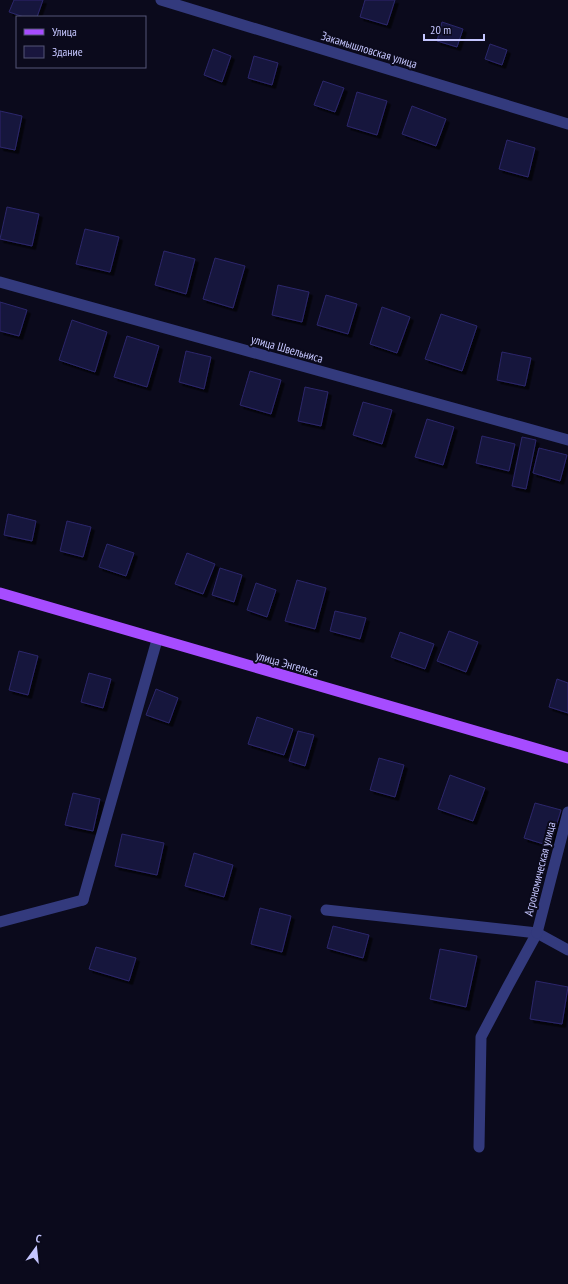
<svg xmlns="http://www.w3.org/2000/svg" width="568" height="1284" viewBox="0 0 568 1284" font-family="'PT Sans Narrow',sans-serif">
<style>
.building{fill:#19163e;stroke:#2b276b;filter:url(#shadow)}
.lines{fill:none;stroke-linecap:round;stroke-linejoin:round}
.service{stroke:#333a7d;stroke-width:11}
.minor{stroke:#333a7d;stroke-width:11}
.tertiary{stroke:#333a7d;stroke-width:11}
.primary{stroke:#a64cff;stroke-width:11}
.labels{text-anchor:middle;stroke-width:4;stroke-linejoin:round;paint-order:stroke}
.street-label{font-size:12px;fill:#c5c6ff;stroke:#0b0a1c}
</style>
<defs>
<filter id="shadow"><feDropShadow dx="3.5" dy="3.5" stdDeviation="0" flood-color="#0009"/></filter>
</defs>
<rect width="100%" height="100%" fill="#0b0a1c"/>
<g class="building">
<path d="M14,0H43L37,17H24L9,12Z"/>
<path d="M365,0H395L387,25L360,17Z"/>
<path d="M442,22L463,29L457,47L437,41Z"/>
<path d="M490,44L507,50L502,65L485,59Z"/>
<path d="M213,49L231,56L222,82L204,75Z"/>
<path d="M254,56L278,63L272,85L248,78Z"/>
<path d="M323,81L344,88L335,112L314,105Z"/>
<path d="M357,92L387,101L377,135L347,126Z"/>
<path d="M412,106L446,119L436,146L402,134Z"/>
<path d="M0,111L22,116L15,150L0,147Z"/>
<path d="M507,140L535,148L528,177L499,169Z"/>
<path d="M7,207L39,214L32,246L0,239Z"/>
<path d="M85,229L119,237L110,272L76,264Z"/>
<path d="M164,251L195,259L186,294L155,285Z"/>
<path d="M215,258L245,266L233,308L203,299Z"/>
<path d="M278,285L309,292L302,322L272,315Z"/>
<path d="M326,295L357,304L348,334L317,325Z"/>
<path d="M0,302L27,310L19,336L0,331Z"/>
<path d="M382,307L410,317L397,353L370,344Z"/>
<path d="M441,314L477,326L462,371L425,359Z"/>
<path d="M72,320L107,332L95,372L59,360Z"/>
<path d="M127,336L159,346L147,387L114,377Z"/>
<path d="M186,351L211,357L204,389L179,382Z"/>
<path d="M502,352L531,358L525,386L497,380Z"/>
<path d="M250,371L281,380L271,414L240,405Z"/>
<path d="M305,387L328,392L321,426L298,421Z"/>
<path d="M363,402L392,410L382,444L353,435Z"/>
<path d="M427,419L454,427L443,465L415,457Z"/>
<path d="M482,436L515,444L509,471L476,463Z"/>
<path d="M522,437L536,440L526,489L512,486Z"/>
<path d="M539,448L567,455L560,481L533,473Z"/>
<path d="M8,514L36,521L32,541L4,535Z"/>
<path d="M67,521L91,527L83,557L60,551Z"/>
<path d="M107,544L134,553L126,576L99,567Z"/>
<path d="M187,553L215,564L203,594L175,584Z"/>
<path d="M220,568L242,575L234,602L212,595Z"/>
<path d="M297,580L326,588L315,629L285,621Z"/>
<path d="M256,583L276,590L267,617L247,610Z"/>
<path d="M335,611L366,618L360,639L330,631Z"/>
<path d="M449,631L478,642L466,672L437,661Z"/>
<path d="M400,632L434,644L425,669L391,657Z"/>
<path d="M19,651L38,656L28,695L9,690Z"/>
<path d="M89,673L111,679L103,708L81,702Z"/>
<path d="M557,679L568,683V713L549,707Z"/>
<path d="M156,689L178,698L169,723L146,715Z"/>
<path d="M257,717L293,729L284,755L248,744Z"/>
<path d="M298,731L314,735L305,766L289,761Z"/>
<path d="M379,758L404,765L395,797L370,790Z"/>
<path d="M450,775L485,788L473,821L438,809Z"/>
<path d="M73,793L100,799L93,831L65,825Z"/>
<path d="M535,803L561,810L550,846L524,838Z"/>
<path d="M122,834L164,843L157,875L115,866Z"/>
<path d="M194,853L233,865L224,897L185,886Z"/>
<path d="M260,908L291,916L282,952L251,944Z"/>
<path d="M333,926L369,935L363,958L327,948Z"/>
<path d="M96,947L136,958L129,981L89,969Z"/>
<path d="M440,949L477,956L466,1007L430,999Z"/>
<path d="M536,981L568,987L562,1024L530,1019Z"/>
</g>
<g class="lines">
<g class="service">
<path d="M326,910L537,933L568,950"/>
<path d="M0,922L83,900"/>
<path d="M479,1147L481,1037L508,986L537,933"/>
</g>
<g class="minor">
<path d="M0,282L568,440"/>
<path d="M83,900L157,640"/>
<path d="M537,933L568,812"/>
</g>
<path class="tertiary" d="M161,0L568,124"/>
<path class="primary" d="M0,593L568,758"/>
</g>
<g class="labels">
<g class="street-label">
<text transform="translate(369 50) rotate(17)" y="4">Закамышловская улица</text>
<text transform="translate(287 349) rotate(16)" y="4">улица Швельниса</text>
<text transform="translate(287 664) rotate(16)" y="4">улица Энгельса</text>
<text transform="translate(540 869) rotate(-76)" y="4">Агрономическая улица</text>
</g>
</g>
<rect x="16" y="16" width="130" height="52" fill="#0b0a1c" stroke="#555577"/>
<rect x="24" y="29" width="20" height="6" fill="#a64cff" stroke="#555577"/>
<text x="52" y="36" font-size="12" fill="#c5c6ff">Улица</text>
<rect x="24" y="46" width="20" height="12" fill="#19163e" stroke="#555577"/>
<text x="52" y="56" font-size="12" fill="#c5c6ff">Здание</text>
<g transform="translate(36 1248) rotate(15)" stroke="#0b0a1c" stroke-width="3" paint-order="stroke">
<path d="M0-3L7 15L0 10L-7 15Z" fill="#c5c6ff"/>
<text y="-6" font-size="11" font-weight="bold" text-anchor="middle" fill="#c5c6ff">С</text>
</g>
<path d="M424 34v6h60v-6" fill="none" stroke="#c5c6ff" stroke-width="2"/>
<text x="430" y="34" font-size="12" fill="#c5c6ff" stroke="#0b0a1c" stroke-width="3" paint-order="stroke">20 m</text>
</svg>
